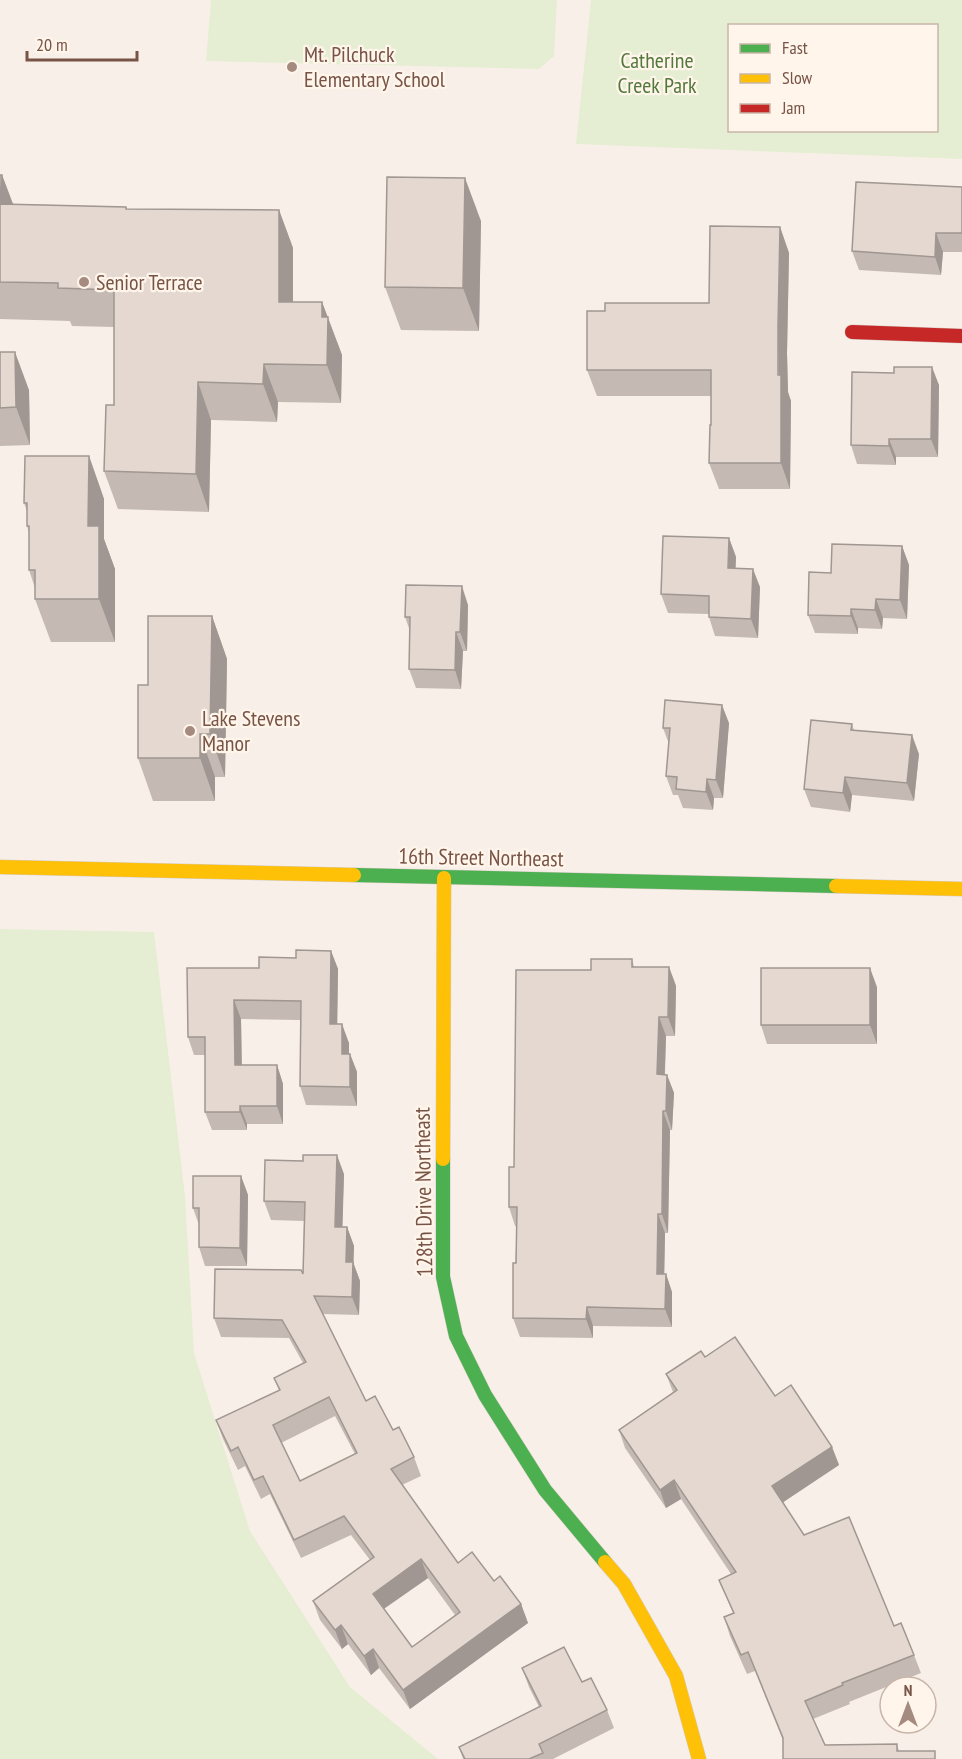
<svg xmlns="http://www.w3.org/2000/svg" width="962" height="1759" viewBox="0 0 962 1759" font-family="'PT Sans Narrow',sans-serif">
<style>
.green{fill:#e5eed2;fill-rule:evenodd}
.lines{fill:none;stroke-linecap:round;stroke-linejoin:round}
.fast-casing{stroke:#d6cbc5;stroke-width:15}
.slow-casing{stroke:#d6cbc5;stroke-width:15}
.jam-casing{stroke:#d6cbc5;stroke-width:15}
.fast{stroke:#4caf50;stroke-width:14}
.slow{stroke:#ffc107;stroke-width:14}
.jam{stroke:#c62828;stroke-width:14}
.wall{fill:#c4bab3;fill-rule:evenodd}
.shaded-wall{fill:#a09792}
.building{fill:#e4d8d0;stroke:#a09792;stroke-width:1.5;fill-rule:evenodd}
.poi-dot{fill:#a58b7f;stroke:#fff5ea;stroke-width:2}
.labels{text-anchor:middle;stroke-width:4.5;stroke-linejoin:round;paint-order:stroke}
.poi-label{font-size:22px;fill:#785447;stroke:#fff5ea;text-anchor:start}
.park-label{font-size:22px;fill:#52793c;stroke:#fff5ea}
.street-label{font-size:22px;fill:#785447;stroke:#fff5ea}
</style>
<rect width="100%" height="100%" fill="#f8f0e8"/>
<g class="green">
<path d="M211,0H557L554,56L539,69L206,61Z"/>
<path d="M591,0H962V159L576,144ZM730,26H936V130H730Z"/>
<path d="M0,929L154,932L185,1196L194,1353L250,1531L350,1687L438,1759H0Z"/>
</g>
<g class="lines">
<g class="fast-casing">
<g id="fast">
<path d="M354,875L836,886"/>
<path d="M443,1159V1277L456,1336L485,1395L545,1490L605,1562"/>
</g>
</g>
<g class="slow-casing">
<g id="slow">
<path d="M0,867L354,875"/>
<path d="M836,886L962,889"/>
<path d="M443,1159L444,878"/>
<path d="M605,1562L624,1584L676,1676L699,1759"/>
</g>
</g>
<g class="jam-casing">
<path id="jam" d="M852,332L962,336"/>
</g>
<use href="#fast" class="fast"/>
<use href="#slow" class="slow"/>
<use href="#jam" class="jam"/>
</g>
<g class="wall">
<path d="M0,175H2L13,204L126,207L127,209L279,210L293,248V302H322L342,355L341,403L278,402L277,422L211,420L209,512L118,509L104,471L114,405V327L72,326L70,321L0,319Z"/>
<path d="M962,187V252H943L941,275L859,270L852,251Z"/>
<path d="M481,221L479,331L401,330L385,287Z"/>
<path d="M780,227L789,253L787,353L788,392L791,401L790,489H719L709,463L711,425V396H597L587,370L709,303Z"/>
<path d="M0,352L29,390L30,445L0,446Z"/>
<path d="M939,385L938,457H896V465L857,464L851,445Z"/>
<path d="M89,456L104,499V539L115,569V642H51L35,599V588L29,570V532L27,526V511L24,503Z"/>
<path d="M729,538L736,557L735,568L760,587L758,638L715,636L709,617V614L668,613L661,594Z"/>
<path d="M902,546L909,565L907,619L883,618L882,629L858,628V634L815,633L808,615L831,573Z"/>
<path d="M468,605L467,651H463L461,689L416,688L409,669L410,631L405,617Z"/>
<path d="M212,616L227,659L225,777H215V801H153L138,758L148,685Z"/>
<path d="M729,723L723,798H714L713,810L683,808L678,795H673L666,776L669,744L663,728Z"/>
<path d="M852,724L854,730L919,754L914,801L852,795L850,812L811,807L804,789Z"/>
<path d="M331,951L338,969L337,1024L349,1043V1054H350L357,1072V1106L306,1105L300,1086V1020L241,1019L242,1065H277L283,1084V1124H247V1130H212L205,1112V1055H194L188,1037L259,968Z"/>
<path d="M632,959L634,967H669L676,986L675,1036H666L665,1075H667L674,1093L672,1130H670L668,1233H665L664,1274H666L672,1292V1327L593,1326V1338L520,1337L513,1318L517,1226H515L509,1207L514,1167L591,970Z"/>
<path d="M877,987V1044H767L761,1025Z"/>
<path d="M344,1174L342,1227H347L354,1246L353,1262L360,1281L359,1315L323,1314L366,1401L393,1430L414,1457L421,1476L402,1485L458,1563L494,1581L521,1604L528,1623L410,1709L379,1668L371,1675L348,1644L342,1649L320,1620L313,1601L370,1560L351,1535L301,1558L270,1494L261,1499L245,1466L238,1470L223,1439L216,1420L279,1390L274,1378L303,1363L289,1338L221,1337L214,1318L303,1274L304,1221L271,1220L264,1201ZM335,1416L355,1454L300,1481L281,1443ZM428,1578L455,1615L412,1647L384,1609Z"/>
<path d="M241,1176L248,1195L247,1266H205L199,1247V1225L193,1208Z"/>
<path d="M705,1357L775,1396L832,1447L839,1465L783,1502L804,1535L894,1626L914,1655L921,1673L849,1702L850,1704L813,1719L825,1745L897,1744L899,1751L938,1759L783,1740L755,1671L747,1674L730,1636L724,1617L733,1613L719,1580L731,1574L681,1499L666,1508L625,1448L619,1430L673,1392L666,1374Z"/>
<path d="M522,1668L582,1682L607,1710L614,1728L553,1759H463L459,1747L539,1707L529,1687Z"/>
</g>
<g class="shaded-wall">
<path d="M2,175L16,212L1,204Z"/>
<path d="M465,178L481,221L479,331L463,288Z"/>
<path d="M279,210L293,248V339L279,302Z"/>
<path d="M780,227L789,253L787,353L788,392L791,401L790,489L781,463L778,327Z"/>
<path d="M936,233L943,252L941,275L935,257Z"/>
<path d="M322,302L342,355L341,403L327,365L322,317Z"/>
<path d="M15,352L29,390L30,445L16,407Z"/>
<path d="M264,364L278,402L277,422L263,384Z"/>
<path d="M932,367L939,385L938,457L931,439Z"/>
<path d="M198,382L211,420L209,512L196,474Z"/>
<path d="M889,439L896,457V465L889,446Z"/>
<path d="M89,456L104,499V539L115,569V642L99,599L88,526Z"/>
<path d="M729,538L736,557L735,587L728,568Z"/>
<path d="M902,546L909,565L907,619L900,600Z"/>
<path d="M753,569L760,587L758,638L751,619Z"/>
<path d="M462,586L468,605L467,651L460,632Z"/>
<path d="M876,599L883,618L882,629L875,610Z"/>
<path d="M851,609L858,628V634L851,616Z"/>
<path d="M212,616L227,659L225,777L210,734Z"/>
<path d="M456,632L463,651L461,689L455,670Z"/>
<path d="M722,705L729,723L723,798L716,780Z"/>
<path d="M200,734L215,777V801L200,758Z"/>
<path d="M912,735L919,754L914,801L907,783Z"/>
<path d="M845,777L852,795L850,812L843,793Z"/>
<path d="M707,779L714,798L713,810L706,792Z"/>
<path d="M331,951L338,969L337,1042L330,1024Z"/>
<path d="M669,967L676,986L675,1036L668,1017Z"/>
<path d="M870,968L877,987V1044L870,1025Z"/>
<path d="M234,1000L241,1019L242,1084L235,1065Z"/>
<path d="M659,1017L666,1036L664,1093L657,1074Z"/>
<path d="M342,1024L349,1043V1072L342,1054Z"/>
<path d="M350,1054L357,1072V1106L350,1087Z"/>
<path d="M277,1065L283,1084V1124L277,1106Z"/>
<path d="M667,1075L674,1093L672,1130L666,1111Z"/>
<path d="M240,1106L247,1124V1130L240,1112Z"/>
<path d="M663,1111L670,1130L668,1233L662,1214Z"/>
<path d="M337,1155L344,1174L342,1246L335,1227Z"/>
<path d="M241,1176L248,1195L247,1266L240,1248Z"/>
<path d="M658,1214L665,1233L664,1292L657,1274Z"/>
<path d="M347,1227L354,1246L353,1281L346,1262Z"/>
<path d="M353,1262L360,1281L359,1315L352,1297Z"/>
<path d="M666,1274L672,1292V1327L665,1309Z"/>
<path d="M587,1307L593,1326V1338L586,1319Z"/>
<path d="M832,1447L839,1465L779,1505L772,1486Z"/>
<path d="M674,1480L681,1499L666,1508L660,1490Z"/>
<path d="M421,1559L428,1578L379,1612L373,1594Z"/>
<path d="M521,1604L528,1623L410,1709L403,1690Z"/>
<path d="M341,1625L348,1644L342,1649L335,1630Z"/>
<path d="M373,1649L379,1668L371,1675L364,1656Z"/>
</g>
<g class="building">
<path d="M0,175H2L1,204L126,207V209L279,210V302H322V317H328L327,365L264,364L263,384L198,382L196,474L104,471L106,405H114V290L58,288V283L0,282Z"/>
<path d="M387,177L465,178L463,288L385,287Z"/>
<path d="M856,182L962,187V233H936L935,257L852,251Z"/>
<path d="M710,226L780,227L778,327V375H781V463H709L710,425H711V370H587V311H605V303H709Z"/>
<path d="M0,352H15L16,407L0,408Z"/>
<path d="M894,367H932L931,439H889V446L851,445L852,372L894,373Z"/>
<path d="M25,456H89L88,526H99V599H35V570H29V526H27V503H24Z"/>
<path d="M663,536L729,538L728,568L753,569L751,619L709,617V596L661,594Z"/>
<path d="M832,544L902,546L900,600L876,599L875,610L851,609V616L808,615L809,572L831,573Z"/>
<path d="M406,585L462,586L460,632H456L455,670L409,669L410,617H405Z"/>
<path d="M148,616H212L210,734H200V758H138V685H148Z"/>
<path d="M665,700L722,705L716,780L707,779L706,792L676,789L677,777L666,776L670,728H663Z"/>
<path d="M811,720L852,724L851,730L912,735L907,783L845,777L843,793L804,789Z"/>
<path d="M296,950L331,951L330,1024H342V1054H350V1087L300,1086L301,1001L234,1000L235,1065H277V1106H240V1112H205V1037H188L187,968H259V957L296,958Z"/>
<path d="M591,959H632V967H669L668,1017H659L657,1074L667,1075L666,1111H663L662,1214H658L657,1274H666L665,1309L587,1307L586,1319L513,1318V1263H516L517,1207H509V1167H514L516,970H591Z"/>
<rect x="761" y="968" width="109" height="57"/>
<path d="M303,1155H337L335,1227H347L346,1262H353L352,1297L314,1296L366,1401L375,1396L393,1430L399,1427L414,1457L391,1469L458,1563L472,1552L494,1581L500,1576L521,1604L403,1690L373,1649L364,1656L341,1625L335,1630L313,1601L374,1557L344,1516L294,1540L263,1476L254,1480L238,1447L231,1451L216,1420L280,1390L274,1378L306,1362L282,1320L214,1318L215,1269L301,1270L303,1274L305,1202L264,1201L265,1160L303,1161ZM329,1397L357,1453L300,1481L273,1425ZM421,1559L460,1612L412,1647L373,1594Z"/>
<path d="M193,1176H241L240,1248L199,1247V1208H193Z"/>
<path d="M735,1337L775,1396L791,1385L832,1447L772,1486L804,1535L849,1517L894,1626L901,1623L914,1655L842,1683L843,1685L805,1701L825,1745L897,1744V1751H935V1759H783V1738L748,1652L741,1655L724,1617L734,1613L719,1580L736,1572L674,1480L660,1490L619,1430L677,1390L666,1374L701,1351L705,1357Z"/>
<path d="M564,1647L582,1682L591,1678L607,1710L539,1744L543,1753L529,1759H465L459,1747L541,1706L522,1668Z"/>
</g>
<g class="poi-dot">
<circle cx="292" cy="67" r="6"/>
<circle cx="84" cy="282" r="6"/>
<circle cx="190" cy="731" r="6"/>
</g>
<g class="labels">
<g class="poi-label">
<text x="304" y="62">Mt. Pilchuck<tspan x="304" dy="25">Elementary School</tspan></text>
<text x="96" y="290">Senior Terrace</text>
<text x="202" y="726">Lake Stevens<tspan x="202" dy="25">Manor</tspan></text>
</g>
<g class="park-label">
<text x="657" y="68">Catherine<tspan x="657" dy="25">Creek Park</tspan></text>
</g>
<g class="street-label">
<text transform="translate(481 857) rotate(1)" y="8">16th Street Northeast</text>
<text transform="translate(423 1192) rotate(-91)" y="8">128th Drive Northeast</text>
</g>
</g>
<rect x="728" y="24" width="210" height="108" fill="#fff5ea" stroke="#c9b5a9" stroke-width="1.5"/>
<rect x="740" y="44" width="30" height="9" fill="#4caf50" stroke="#c9b5a9" stroke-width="1.5"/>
<text x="782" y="54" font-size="18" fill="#785447">Fast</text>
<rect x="740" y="74" width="30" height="9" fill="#ffc107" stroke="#c9b5a9" stroke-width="1.5"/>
<text x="782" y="84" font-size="18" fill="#785447">Slow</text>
<rect x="740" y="104" width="30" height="9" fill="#c62828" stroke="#c9b5a9" stroke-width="1.5"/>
<text x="782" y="114" font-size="18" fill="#785447">Jam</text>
<g transform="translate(908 1705)"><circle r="28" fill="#fff5ea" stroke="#c9b5a9" stroke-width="1.5"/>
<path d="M0-4.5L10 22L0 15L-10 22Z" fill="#a58b7f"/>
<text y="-9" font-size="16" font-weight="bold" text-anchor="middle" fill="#785447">N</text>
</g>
<path d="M27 51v9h110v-9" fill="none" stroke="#785447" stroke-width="3"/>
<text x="36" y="51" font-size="18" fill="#785447" stroke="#fff5ea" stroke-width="4.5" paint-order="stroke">20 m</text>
</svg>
